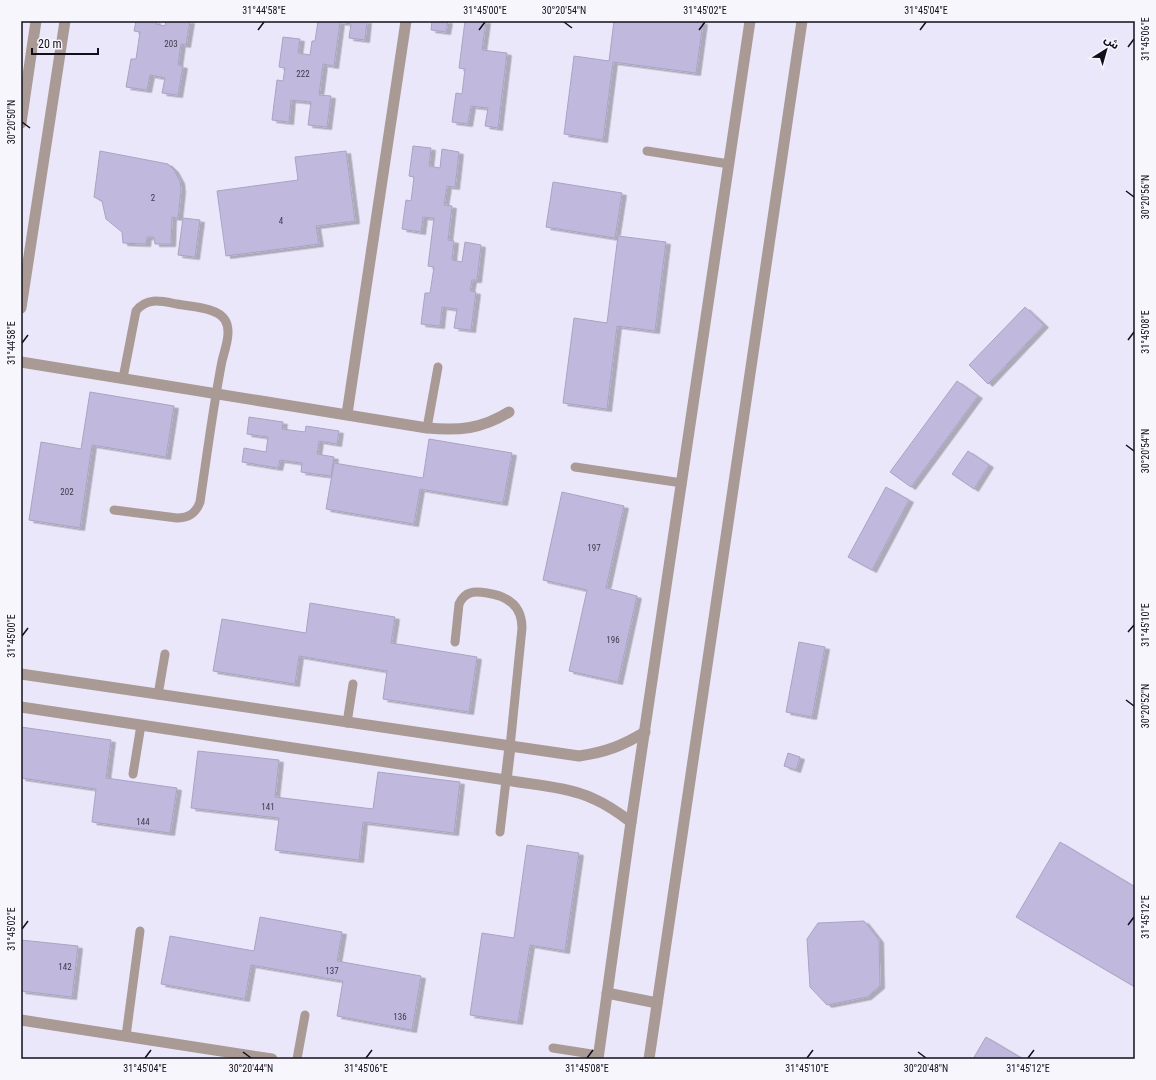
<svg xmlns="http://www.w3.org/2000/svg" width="1156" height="1080" viewBox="0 0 1156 1080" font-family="'Roboto Condensed','Noto Sans Arabic',sans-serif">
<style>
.building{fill:#c1b9dd;stroke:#a9a3c3;filter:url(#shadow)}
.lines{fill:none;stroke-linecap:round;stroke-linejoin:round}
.service{stroke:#aa9a95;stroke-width:9}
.minor{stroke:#aa9a95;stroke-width:11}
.ticks{fill:none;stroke:#120f1b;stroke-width:1.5}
.labels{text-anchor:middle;stroke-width:3.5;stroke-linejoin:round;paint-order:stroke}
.number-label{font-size:9px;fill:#3e3a4c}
.neatline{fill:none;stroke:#120f1b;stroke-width:1.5}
.ticks-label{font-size:10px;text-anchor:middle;fill:#120f1b}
</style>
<defs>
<filter id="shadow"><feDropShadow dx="4.5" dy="2.5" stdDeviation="0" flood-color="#0004"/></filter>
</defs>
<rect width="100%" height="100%" fill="#ebe7fb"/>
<g class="building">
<path d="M136,21H156V24L165,26L166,21H190L186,45L181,44L178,65L183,66L178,95L162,93L165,78L150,75L147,90L126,87L131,59H136L140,32L134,31Z"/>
<path d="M318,21H367L365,40L349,38L351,24L340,22L334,66L323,64L319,95L331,96L327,127L308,125L311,102L291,100L289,122L272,120L277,80L283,81L285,68L279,67L283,37L300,39L298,53L310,55L312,41H315Z"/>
<path d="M432,21H448L446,32L431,30Z"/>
<path d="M465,21H486L482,50L507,53L498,128L485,126L488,108L471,106L468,124L452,122L456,93L462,94L465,69L459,68Z"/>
<path d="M614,21L703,22L696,73L613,62L603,140L564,134L574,56L609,61Z"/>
<path d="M413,146L431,148L429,166L440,168L442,149L459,152L455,187L447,186L444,205L452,206L448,240L454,241L452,260L462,262L465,242L481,245L477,280H472L470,291L476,292L471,330L454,328L457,309L442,307L440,326L421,324L425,293H430L434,267L428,266L434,218L423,217L421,232L402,229L406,200L411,201L414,177L409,176Z"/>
<path d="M100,151L168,164L174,170L180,181L181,190L178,218L172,217L171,244H155L154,237H147L146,244L123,243L122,232L106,219L102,201L94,197Z"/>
<path d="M346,151L355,221L316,226L319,244L226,256L217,191L298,180L295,157Z"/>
<path d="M553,182L622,193L615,238L546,227Z"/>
<path d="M183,218L200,220L195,257L178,255Z"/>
<path d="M618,236L666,242L655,331L617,326L607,409L563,403L574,318L607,323Z"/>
<path d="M1025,307L1044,325L988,384L969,365Z"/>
<path d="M957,381L978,396L911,487L890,472Z"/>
<path d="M90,392L174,406L166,457L92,445L80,528L29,520L41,442L81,449Z"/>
<path d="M249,417L283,422L282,429L305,432L306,426L339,431L337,444L319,441L317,454L334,457L331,476L301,472L302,463L280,460L278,468L242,462L244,448L266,452L268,437L247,434Z"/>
<path d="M429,439L512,453L503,503L420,489L414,524L326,509L334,463L423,478Z"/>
<path d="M968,451L989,465L974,489L952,474Z"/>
<path d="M886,487L909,500L872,570L848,557Z"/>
<path d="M562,492L624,506L606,588L637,596L618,682L569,671L587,590L543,580Z"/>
<path d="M310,603L395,617L391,643L477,657L469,712L383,699L387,671L299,656L295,684L213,671L222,619L306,633Z"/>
<path d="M799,642L825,647L812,717L786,712Z"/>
<path d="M21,727L111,740L106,778L177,788L170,833L92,822L96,789L21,778Z"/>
<path d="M198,751L279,760L275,797L373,809L378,772L460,782L454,833L363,822L359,860L275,850L279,818L191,808Z"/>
<path d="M788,753L800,757L796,770L784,766Z"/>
<path d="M1060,842L1135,887V987L1016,917Z"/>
<path d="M527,845L579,853L565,951L530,945L518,1022L470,1015L482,933L514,938Z"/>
<path d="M260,917L342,932L337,961L421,976L412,1030L337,1016L343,981L251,965L245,999L161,984L170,936L254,951Z"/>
<path d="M864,921L879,940L880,986L867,997L827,1005L810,987L807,939L818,923Z"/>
<path d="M21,940L78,946L72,997L21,991Z"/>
<path d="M986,1037L1023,1059H973Z"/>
</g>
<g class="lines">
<g class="service">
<path d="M647,151L729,164"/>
<path d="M427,428L438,367"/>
<path d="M575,467L682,483"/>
<path d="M114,510L177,518C189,518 196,513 200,502C207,455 213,407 222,361C225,349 232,331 225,320C217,307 191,307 177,304C161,301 147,297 136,311L123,378"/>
<path d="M455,642L459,604C465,591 474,591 487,593C507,596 522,605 522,628L510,747"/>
<path d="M158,695L165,654"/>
<path d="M347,723L353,684"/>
<path d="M133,774L141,725"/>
<path d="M500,832L506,780"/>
<path d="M126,1036L140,931"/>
<path d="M553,1048L598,1055"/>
<path d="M297,1059L305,1015"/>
</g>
<g class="minor">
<path d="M21,123L36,21"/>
<path d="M21,308L65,21"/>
<path d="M21,362L427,428C459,431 482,429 509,412"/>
<path d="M347,414L406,21"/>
<path d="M21,674L579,756C606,752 622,746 645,732"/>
<path d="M21,707L506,780C535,785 568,787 594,799C608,805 619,813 631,822"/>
<path d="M506,780L510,747"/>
<path d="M607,993L657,1003"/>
<path d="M21,1020L272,1059"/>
<path d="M598,1059L631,822L750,21"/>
<path d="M649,1059L802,21"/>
</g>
</g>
<path class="ticks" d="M564,22L572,28M258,30L264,22M479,30L485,22M699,30L705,22M920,30L926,22M1128,47L1134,39M22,122L30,128M1126,191L1134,197M1128,340L1134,332M22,343L28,335M1126,445L1134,451M1128,632L1134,625M22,636L28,628M1126,700L1134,706M1128,925L1134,917M22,929L28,921M243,1052L251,1058M918,1052L926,1058M145,1058L151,1050M366,1058L372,1050M587,1058L593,1050M807,1058L813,1050M1028,1058L1034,1050"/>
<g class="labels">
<g class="number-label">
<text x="171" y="47">203</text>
<text x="303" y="77">222</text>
<text x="153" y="201">2</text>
<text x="281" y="224">4</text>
<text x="67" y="495">202</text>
<text x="594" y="551">197</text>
<text x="613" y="643">196</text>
<text x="268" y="810">141</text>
<text x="143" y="825">144</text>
<text x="65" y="970">142</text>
<text x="332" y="974">137</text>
<text x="400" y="1020">136</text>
</g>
</g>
<rect width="1156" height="1080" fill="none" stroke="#f8f6fd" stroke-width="44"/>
<g transform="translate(1106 50) rotate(37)" stroke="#f8f6fd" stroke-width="3" paint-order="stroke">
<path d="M0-3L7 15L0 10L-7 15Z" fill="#120f1b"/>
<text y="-6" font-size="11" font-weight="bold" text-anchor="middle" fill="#120f1b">ش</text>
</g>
<path d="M32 48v6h66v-6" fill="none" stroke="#120f1b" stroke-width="2"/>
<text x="38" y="48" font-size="12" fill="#120f1b" stroke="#f8f6fd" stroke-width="3" paint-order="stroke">20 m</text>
<rect x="22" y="22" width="1112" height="1036" class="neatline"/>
<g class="ticks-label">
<text x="264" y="14">31°44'58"E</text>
<text x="485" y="14">31°45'00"E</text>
<text x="564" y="14">30°20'54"N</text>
<text x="705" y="14">31°45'02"E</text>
<text x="926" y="14">31°45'04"E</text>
<text transform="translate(1145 39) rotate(-90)" y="4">31°45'06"E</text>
<text transform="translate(11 122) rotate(-90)" y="4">30°20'50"N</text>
<text transform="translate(1145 197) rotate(-90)" y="4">30°20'56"N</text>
<text transform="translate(1145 332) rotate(-90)" y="4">31°45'08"E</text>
<text transform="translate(11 343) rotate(-90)" y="4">31°44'58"E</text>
<text transform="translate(1145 451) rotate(-90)" y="4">30°20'54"N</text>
<text transform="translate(1145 625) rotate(-90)" y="4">31°45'10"E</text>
<text transform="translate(11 636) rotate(-90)" y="4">31°45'00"E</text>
<text transform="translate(1145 706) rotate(-90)" y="4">30°20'52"N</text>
<text transform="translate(1145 917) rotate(-90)" y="4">31°45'12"E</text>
<text transform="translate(11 929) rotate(-90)" y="4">31°45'02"E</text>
<text x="145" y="1072">31°45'04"E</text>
<text x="251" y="1072">30°20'44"N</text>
<text x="366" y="1072">31°45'06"E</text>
<text x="587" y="1072">31°45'08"E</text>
<text x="807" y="1072">31°45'10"E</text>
<text x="926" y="1072">30°20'48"N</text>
<text x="1028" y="1072">31°45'12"E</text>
</g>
</svg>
